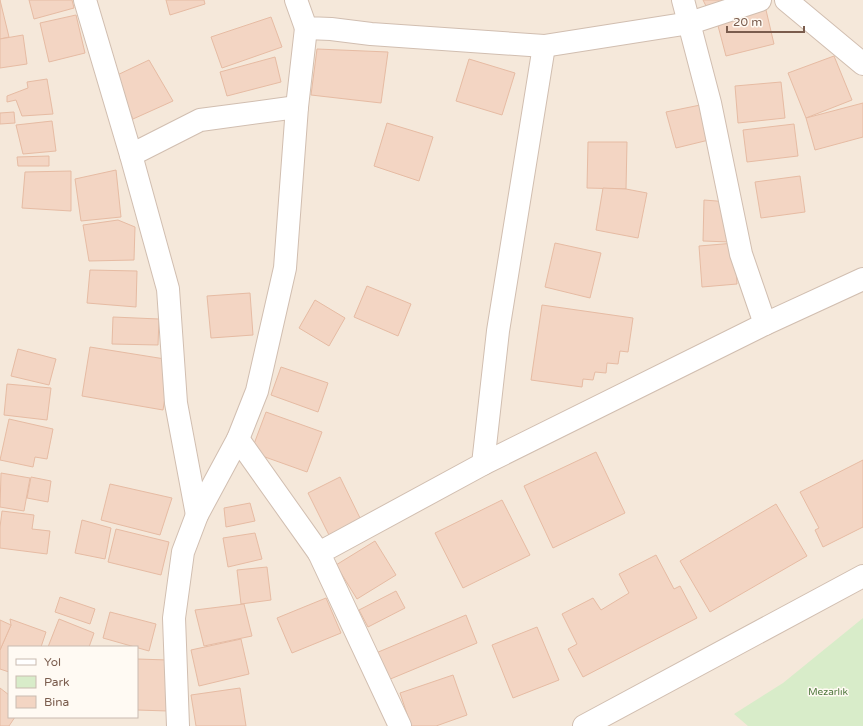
<svg xmlns="http://www.w3.org/2000/svg" width="863" height="726" viewBox="0 0 863 726" font-family="'Varela Round',sans-serif">
<style>
.residential{fill:#f5e8da;fill-rule:evenodd}
.green{fill:#d8ecc9}
.building{fill:#f3d5c3;stroke:#e6bba3}
.lines{fill:none;stroke-linecap:round;stroke-linejoin:round}
.minor-casing{stroke:#d1beb0;stroke-width:24}
.tertiary-casing{stroke:#d1beb0;stroke-width:24}
.minor{stroke:#fff;stroke-width:22}
.tertiary{stroke:#fff;stroke-width:22}
.labels{text-anchor:middle;stroke-width:3;stroke-linejoin:round;paint-order:stroke}
.park-label{font-size:10px;fill:#537a41;stroke:#fffaf3}
</style>
<rect width="100%" height="100%" fill="#fdf6ec"/>
<path class="residential" d="M0,0H863V726H0ZM9,647H137V717H9Z"/>
<path class="green" d="M863,618V726H748L734,714L783,683Z"/>
<g class="building">
<path d="M0,0L9,37L0,39Z"/>
<path d="M29,0H72L74,8L34,19Z"/>
<path d="M166,0H204L205,4L170,15Z"/>
<path d="M703,0H733L709,12Z"/>
<path d="M766,10L774,44L726,56L717,22Z"/>
<path d="M76,15L85,53L49,62L40,23Z"/>
<path d="M271,17L282,47L222,68L211,37Z"/>
<path d="M23,35L27,64L0,68V39Z"/>
<path d="M317,49L388,52L381,103L311,95Z"/>
<path d="M834,56L852,100L806,118L788,73Z"/>
<path d="M275,57L281,82L227,96L220,72Z"/>
<path d="M469,59L515,73L502,115L456,101Z"/>
<path d="M149,60L173,101L133,119L113,77Z"/>
<path d="M47,79L53,114L22,116L16,100L7,102V96L28,88L27,82Z"/>
<path d="M781,82L785,118L738,123L735,86Z"/>
<path d="M710,103L717,138L676,148L666,112Z"/>
<path d="M863,103V137L815,150L806,118Z"/>
<path d="M14,112L15,123L0,124V113Z"/>
<path d="M52,121L56,151L23,154L16,125Z"/>
<path d="M387,123L433,137L419,181L374,166Z"/>
<path d="M794,124L798,156L747,162L743,130Z"/>
<path d="M588,142H627L626,189L587,188Z"/>
<path d="M49,156V166H18L17,157Z"/>
<path d="M116,170L121,217L81,221L75,179Z"/>
<path d="M71,171V211L22,208L25,172Z"/>
<path d="M800,176L805,212L761,218L755,182Z"/>
<path d="M603,188L626,189L647,193L638,238L596,230Z"/>
<path d="M704,200L729,202L730,242L703,241Z"/>
<path d="M118,220L135,227L134,260L89,261L83,225Z"/>
<path d="M555,243L601,253L590,298L545,287Z"/>
<path d="M735,243L737,284L702,287L699,246Z"/>
<path d="M90,270L137,271L136,307L87,303Z"/>
<path d="M367,286L411,304L398,336L354,317Z"/>
<path d="M250,293L253,335L211,338L207,296Z"/>
<path d="M315,300L345,318L329,346L299,328Z"/>
<path d="M542,305L633,318L628,352L620,351L618,364L607,363L606,373L595,372L593,380L583,379L582,387L531,380Z"/>
<path d="M113,317L159,319L158,345L112,344Z"/>
<path d="M90,347L171,360L163,410L82,396Z"/>
<path d="M18,349L56,359L49,385L11,376Z"/>
<path d="M281,367L328,383L318,412L271,395Z"/>
<path d="M7,384L51,388L47,420L4,415Z"/>
<path d="M266,412L322,432L307,472L251,452Z"/>
<path d="M9,419L53,429L47,459L35,457L33,467L0,460Z"/>
<path d="M596,452L625,513L553,548L524,486Z"/>
<path d="M863,460V527L823,547L815,530L819,528L800,492Z"/>
<path d="M1,473L30,478L24,511L0,507Z"/>
<path d="M31,477L51,481L48,502L27,498Z"/>
<path d="M340,477L361,520L329,535L308,493Z"/>
<path d="M110,484L172,498L160,535L101,520Z"/>
<path d="M502,500L530,555L463,588L435,533Z"/>
<path d="M250,503L255,521L226,527L224,508Z"/>
<path d="M776,504L807,556L710,612L680,561Z"/>
<path d="M2,511L34,515L32,529L50,531L47,554L0,548V527Z"/>
<path d="M82,520L111,528L105,559L75,553Z"/>
<path d="M116,529L169,542L161,575L108,562Z"/>
<path d="M255,533L262,559L228,567L223,538Z"/>
<path d="M375,541L396,575L357,599L336,565Z"/>
<path d="M656,555L674,589L680,586L697,618L583,677L568,649L577,644L562,614L593,598L601,610L629,593L619,574Z"/>
<path d="M267,567L271,600L241,604L237,570Z"/>
<path d="M396,591L405,608L368,627L359,610Z"/>
<path d="M60,597L95,609L90,624L55,612Z"/>
<path d="M326,598L341,633L292,653L277,618Z"/>
<path d="M244,604L252,636L204,646L195,610Z"/>
<path d="M110,612L156,624L149,651L103,638Z"/>
<path d="M466,615L477,643L388,680L376,653Z"/>
<path d="M10,619L46,632L41,647H9V672L0,669V650L11,625Z"/>
<path d="M59,619L94,633L89,647H48Z"/>
<path d="M0,620L11,625L0,650Z"/>
<path d="M537,627L559,680L513,698L492,645Z"/>
<path d="M241,639L249,674L199,686L191,650Z"/>
<path d="M137,659L168,660V711L137,710Z"/>
<path d="M453,675L467,715L436,726H411L400,693Z"/>
<path d="M0,688L9,695V717H15L9,726H0Z"/>
<path d="M240,688L246,726H196L191,695Z"/>
</g>
<g class="lines">
<g class="minor-casing">
<g id="minor">
<path d="M85,0L131,155L168,289L176,403L197,515"/>
<path d="M683,0L710,103L741,254L765,324L863,279"/>
<path d="M131,155L200,120L297,107"/>
<path d="M238,439L257,391L285,268L297,107L306,28"/>
<path d="M483,464L765,324"/>
<path d="M178,726L174,618L183,552L197,515L238,439L319,553"/>
<path d="M400,726L319,553L483,464L498,331L544,46"/>
</g>
</g>
<g class="tertiary-casing">
<g id="tertiary">
<path d="M296,0L306,28L331,29L371,34L544,46L690,23L760,0"/>
<path d="M786,0L863,64"/>
<path d="M584,726L863,576"/>
</g>
</g>
<use href="#minor" class="minor"/>
<use href="#tertiary" class="tertiary"/>
</g>
<g class="labels">
<g class="park-label">
<text x="828" y="695">Mezarlık</text>
</g>
</g>
<rect x="8" y="646" width="130" height="72" fill="#fffaf3" stroke="#cabbb1"/>
<rect x="16" y="659" width="20" height="6" fill="#ffffff" stroke="#cabbb1"/>
<text x="44" y="666" font-size="12" fill="#7a5c4d">Yol</text>
<rect x="16" y="676" width="20" height="12" fill="#d8ecc9" stroke="#cabbb1"/>
<text x="44" y="686" font-size="12" fill="#7a5c4d">Park</text>
<rect x="16" y="696" width="20" height="12" fill="#f3d5c3" stroke="#cabbb1"/>
<text x="44" y="706" font-size="12" fill="#7a5c4d">Bina</text>
<path d="M727 26v6h77v-6" fill="none" stroke="#7a5c4d" stroke-width="2"/>
<text x="733" y="26" font-size="12" fill="#7a5c4d" stroke="#fffaf3" stroke-width="3" paint-order="stroke">20 m</text>
</svg>
